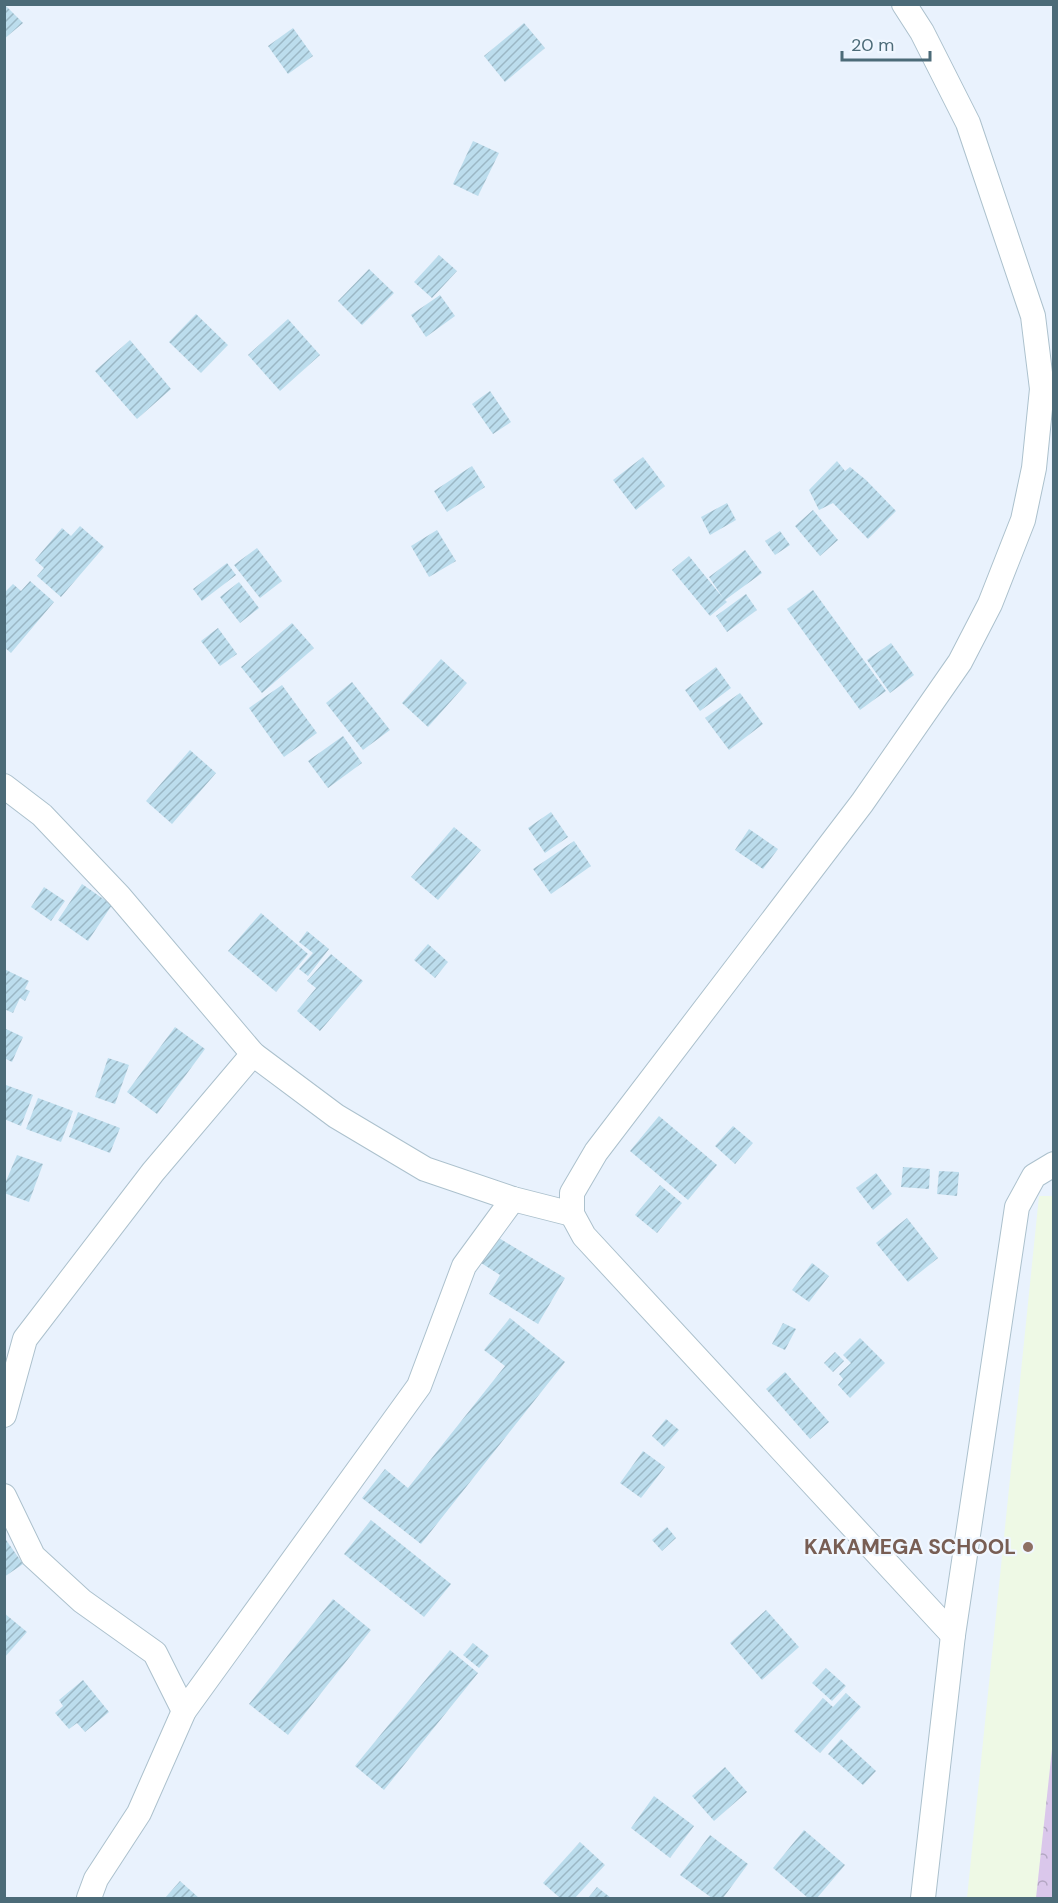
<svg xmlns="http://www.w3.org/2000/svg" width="1058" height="1903" viewBox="0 0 1058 1903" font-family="'DM Sans',sans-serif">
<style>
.education{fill:#eef9e5}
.park{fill:url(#park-crowns)}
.building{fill:url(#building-hatch)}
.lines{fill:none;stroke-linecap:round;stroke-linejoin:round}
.minor-casing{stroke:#acc1cd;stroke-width:26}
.minor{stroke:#fff;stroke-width:24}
.education-dot{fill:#8d6e63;stroke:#f0f7ff;stroke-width:2}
.labels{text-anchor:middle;stroke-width:4.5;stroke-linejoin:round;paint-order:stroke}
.education-label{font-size:21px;font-weight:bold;fill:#785e54;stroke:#f0f7ff;text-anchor:end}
</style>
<defs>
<pattern id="park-crowns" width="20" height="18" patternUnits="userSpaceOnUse" patternTransform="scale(1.5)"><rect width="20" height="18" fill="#dac7eb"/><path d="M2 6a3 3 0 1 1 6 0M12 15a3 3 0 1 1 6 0" fill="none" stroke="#b3a6c3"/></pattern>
<pattern id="building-hatch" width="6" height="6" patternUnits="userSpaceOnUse" patternTransform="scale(1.5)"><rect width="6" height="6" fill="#bcdded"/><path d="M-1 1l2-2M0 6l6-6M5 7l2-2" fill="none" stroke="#9bb7c5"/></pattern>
</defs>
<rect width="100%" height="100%" fill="#e9f2fd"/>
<path class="education" d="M1039,1196H1053V1898H967Z"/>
<path class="park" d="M1053,1740V1898H1036Z"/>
<g class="building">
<path d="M4,4L23,23L4,39Z"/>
<path d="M524,23L545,48L505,82L484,56Z"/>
<path d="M293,28L313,56L288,74L268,46Z"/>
<path d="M473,141L499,153L478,196L453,184Z"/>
<path d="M439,255L457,271L432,298L414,282Z"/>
<path d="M369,269L394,293L362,325L338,301Z"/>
<path d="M440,295L455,316L426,337L411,315Z"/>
<path d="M196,314L228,345L201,373L169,342Z"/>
<path d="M288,319L320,355L280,391L248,355Z"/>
<path d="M130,340L171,389L137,419L95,371Z"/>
<path d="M490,391L511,422L493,434L472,404Z"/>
<path d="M643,457L665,486L636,510L613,480Z"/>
<path d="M837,461L845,471L850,467L866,480L896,511L868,539L833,503L819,510L809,490Z"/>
<path d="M472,466L485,487L447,512L434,491Z"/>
<path d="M727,503L736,520L710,535L701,517Z"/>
<path d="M813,510L838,540L820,556L795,526Z"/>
<path d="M80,526L104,547L61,597L37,576L44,568L35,560L62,528L71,536Z"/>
<path d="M437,530L456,561L429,577L411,546Z"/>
<path d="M780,531L790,545L775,555L765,541Z"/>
<path d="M257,548L282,581L260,598L234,565Z"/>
<path d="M745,550L762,573L725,600L727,602L710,616L672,570L689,556L723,598L709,577Z"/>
<path d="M227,563L236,575L202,601L193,589Z"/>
<path d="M30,581L54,602L11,653L4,647V593L13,584L21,591Z"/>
<path d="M239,582L259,608L240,623L220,597Z"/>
<path d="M813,590L886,691L860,710L787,609Z"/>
<path d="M746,594L757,610L727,632L716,616Z"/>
<path d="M292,623L314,648L262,693L241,667Z"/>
<path d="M218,628L237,654L220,666L201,641Z"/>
<path d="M891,643L914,675L890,693L867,660Z"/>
<path d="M441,659L467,683L428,727L402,703Z"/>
<path d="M716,667L731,688L700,711L685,690Z"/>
<path d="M352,682L390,730L363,750L326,703Z"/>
<path d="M282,685L317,733L284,757L249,708Z"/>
<path d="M740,693L763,724L729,750L705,718Z"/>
<path d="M343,736L362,763L328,788L308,761Z"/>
<path d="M190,750L216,773L172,824L146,801Z"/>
<path d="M551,812L568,837L545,853L528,828Z"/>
<path d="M454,827L481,850L438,900L411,877Z"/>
<path d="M749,829L778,849L763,869L735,850Z"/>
<path d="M574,841L591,866L551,894L533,869Z"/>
<path d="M82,884L112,905L88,941L58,920Z"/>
<path d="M44,887L65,901L51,921L31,907Z"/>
<path d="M261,913L308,954L276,992L228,951Z"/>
<path d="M307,931L329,949L308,976L299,969L313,953L299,942Z"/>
<path d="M428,944L448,962L435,978L414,960Z"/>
<path d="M331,954L363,981L320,1031L297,1011L316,988L307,981Z"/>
<path d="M4,969L29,981L25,989L30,991L25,1001L20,998L13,1013L4,1009Z"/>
<path d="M175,1027L205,1049L157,1114L127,1092Z"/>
<path d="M4,1028L23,1037L12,1062L4,1058Z"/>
<path d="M108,1058L129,1065L115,1104L95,1097Z"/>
<path d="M6,1085L33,1095L21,1126L4,1119V1090Z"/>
<path d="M38,1098L73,1111L61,1142L26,1129Z"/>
<path d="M78,1112L120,1128L110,1153L69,1137Z"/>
<path d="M659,1116L717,1165L688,1200L630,1151Z"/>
<path d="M733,1126L753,1143L735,1164L715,1146Z"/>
<path d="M17,1155L43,1164L29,1202L4,1193V1186Z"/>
<path d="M903,1167L930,1169L929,1189L901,1187Z"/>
<path d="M939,1171L959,1172L957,1196L937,1194Z"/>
<path d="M876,1173L892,1194L873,1210L856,1188Z"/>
<path d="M660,1185L682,1203L657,1233L635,1215Z"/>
<path d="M907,1218L938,1258L908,1282L876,1243Z"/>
<path d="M494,1235L565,1278L538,1324L489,1294L500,1275L478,1261Z"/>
<path d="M812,1263L829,1276L809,1302L792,1290Z"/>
<path d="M510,1318L565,1362L421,1544L362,1498L385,1469L408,1488L505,1366L484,1350Z"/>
<path d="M783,1323L796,1329L785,1350L772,1344Z"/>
<path d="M860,1338L885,1363L850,1398L838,1385L843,1379L839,1374L851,1363L843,1355Z"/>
<path d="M835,1352L844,1361L833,1372L824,1363Z"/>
<path d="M785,1372L829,1422L810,1439L766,1389Z"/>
<path d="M666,1419L679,1430L664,1447L652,1436Z"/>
<path d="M643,1451L665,1467L641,1498L620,1483Z"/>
<path d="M371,1520L451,1584L424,1617L344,1554Z"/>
<path d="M667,1527L676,1538L662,1551L652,1540Z"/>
<path d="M4,1537L23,1564L4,1577Z"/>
<path d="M333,1599L371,1630L288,1735L249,1704Z"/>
<path d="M766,1610L799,1647L762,1680L730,1643Z"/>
<path d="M4,1613L27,1632L4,1658Z"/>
<path d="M473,1643L489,1656L479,1668L463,1655Z"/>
<path d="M450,1650L478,1673L384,1790L355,1766Z"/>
<path d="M826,1668L846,1686L832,1701L812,1683Z"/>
<path d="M83,1680L109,1712L85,1732L77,1723L69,1729L55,1713L63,1706L59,1700Z"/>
<path d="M846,1693L861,1707L820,1753L794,1731L823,1698L833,1707Z"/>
<path d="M841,1739L876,1771L863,1785L828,1754Z"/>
<path d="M725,1767L747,1792L714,1821L692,1796Z"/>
<path d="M654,1796L694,1826L670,1858L631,1828Z"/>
<path d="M804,1830L845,1865L817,1898H808L773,1868Z"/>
<path d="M710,1835L748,1864L723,1898H712L680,1875Z"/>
<path d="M580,1842L605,1865L575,1898H560L543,1883Z"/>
<path d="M180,1881L199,1898H165Z"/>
<path d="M597,1887L611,1898H588Z"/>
</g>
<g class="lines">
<g class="minor-casing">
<g id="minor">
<path d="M904,4L922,32L968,123L1033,316L1042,389L1034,468L1023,520L990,604L960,662L862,803L596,1152L572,1193V1214L584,1236L953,1635"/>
<path d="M4,786L42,815L119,896L253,1054L336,1116L425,1169L513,1199L572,1214"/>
<path d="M4,1415L25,1339L153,1172L253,1054"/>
<path d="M4,1496L33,1556L82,1601L155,1653L184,1711"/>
<path d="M89,1898L96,1879L139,1813L184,1711L419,1386L464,1266L513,1199"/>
<path d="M923,1898L953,1635L1017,1207L1034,1176L1054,1164"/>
</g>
</g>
<use href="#minor" class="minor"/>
</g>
<circle class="education-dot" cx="1028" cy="1547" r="6"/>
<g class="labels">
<g class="education-label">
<text x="1016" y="1554">KAKAMEGA SCHOOL</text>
</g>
</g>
<rect width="1058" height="1903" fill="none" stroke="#4c6b78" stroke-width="12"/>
<path d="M842 51v9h88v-9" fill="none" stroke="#4c6b78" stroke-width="3"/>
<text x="851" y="51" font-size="18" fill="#4c6b78" stroke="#f0f7ff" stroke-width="4.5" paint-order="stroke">20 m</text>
</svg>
